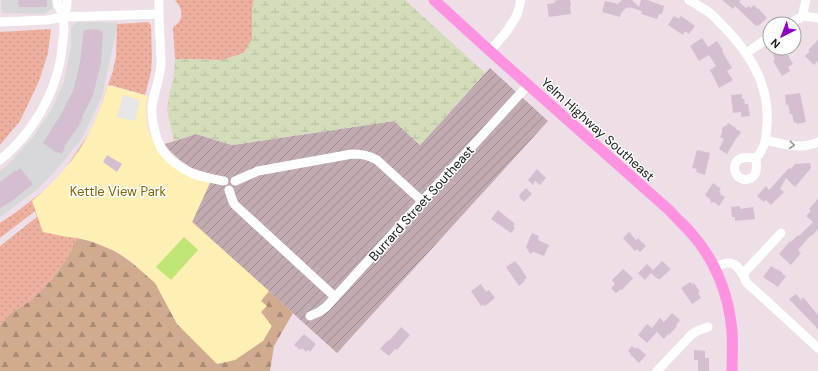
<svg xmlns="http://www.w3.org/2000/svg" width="818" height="371" viewBox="0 0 818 371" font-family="'DM Sans',sans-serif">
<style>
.residential{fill:#d8d7d9}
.construction{fill:url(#construction-furrows)}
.grass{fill:url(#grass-dots)}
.forest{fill:url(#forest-firs)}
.wetland{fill:url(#wetland-marsh)}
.park{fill:#feefb5}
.pitch{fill:#c0e574}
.parking{fill:#e6e6e6}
.building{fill:#d4bfd1}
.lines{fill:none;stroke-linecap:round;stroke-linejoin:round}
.minor{stroke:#fff;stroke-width:9}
.major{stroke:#ff92e0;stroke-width:11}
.oneway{stroke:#989898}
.labels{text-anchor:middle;stroke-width:3;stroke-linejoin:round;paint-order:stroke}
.street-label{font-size:13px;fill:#1a1a1a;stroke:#fff}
.park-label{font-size:13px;fill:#7f6502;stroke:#fff}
</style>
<defs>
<pattern id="construction-furrows" width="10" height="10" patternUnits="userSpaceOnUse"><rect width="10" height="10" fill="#c2aab1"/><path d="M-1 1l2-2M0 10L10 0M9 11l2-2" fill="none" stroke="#9d8a8f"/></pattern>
<pattern id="grass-dots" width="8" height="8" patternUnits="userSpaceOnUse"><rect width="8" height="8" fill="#edb09e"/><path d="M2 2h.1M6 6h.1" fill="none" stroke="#cb9788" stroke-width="1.8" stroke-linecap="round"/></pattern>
<pattern id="forest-firs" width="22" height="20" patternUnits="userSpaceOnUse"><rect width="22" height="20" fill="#d1ab8f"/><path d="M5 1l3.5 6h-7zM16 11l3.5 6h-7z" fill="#a98a74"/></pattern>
<pattern id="wetland-marsh" width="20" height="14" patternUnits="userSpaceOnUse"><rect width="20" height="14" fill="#d4ddba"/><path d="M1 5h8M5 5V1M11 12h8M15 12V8" fill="none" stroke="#b5bd9f"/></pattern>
</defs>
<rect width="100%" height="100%" fill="#eddee8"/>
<g class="residential">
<path d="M1,0H52V9L44,14L2,13Z"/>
<path d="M77,22H118L102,96L82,138L59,167L38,189L0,217V171L7,166L34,136L53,107L64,81L71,48V27Z"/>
</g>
<path class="construction" d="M490,68L548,121L337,353L192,222L213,175L192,168L181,161L169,150L165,144L196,134L232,145L394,121L420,145Z"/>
<g class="grass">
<path d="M175,0H254L252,9V39L244,53L223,60L175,59L173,27C185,20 183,9 175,0Z"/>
<path d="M148,22L151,25L152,58L151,72L145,95L110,85L165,166L207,188L192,221L210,238H77L68,257L52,279L33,299L11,313L0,325V246L37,217L35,211L0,238V223L15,213L45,190L59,196L69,163L90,132L98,115L108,85L113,71L116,56L117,24Z"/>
<path d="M51,29L48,53L39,81L20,121L0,145V32Z"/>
</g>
<path class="forest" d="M77,238C104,244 120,252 141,270L210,238L293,313L274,346L270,371H0V325L11,313L33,299L52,279L68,257Z"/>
<path class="wetland" d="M254,0H405L485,73L420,145L394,121L232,145L196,134L174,141L167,110L170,91L174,77L175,59L223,60L244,53L252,39V9Z"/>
<path class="park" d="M108,85L148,96L146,103V115L148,129L153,141L171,165L185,175L210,183L192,222L269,291L261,301L267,306L261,312L272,326L263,341L235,360L217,364L177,324L155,283L130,261L117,252L91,241L77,238L67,237L43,232L32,201C55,182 77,158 90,131C98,116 103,100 108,85Z"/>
<path class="pitch" d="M184,237L198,250L171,280L156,267Z"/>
<path class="parking" d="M123,95L140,100L135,121L117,117Z"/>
<g class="building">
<path d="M18,0H47V7H19Z"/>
<path d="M558,0H570L571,6H570L571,14L549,17L547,4L555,3L554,1Z"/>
<path d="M622,0H632L639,7L641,0H647L664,6L662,14H659L657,19L641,14L642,11L629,7L628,9L627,7L621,13L620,17L602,12L605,1L618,4Z"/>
<path d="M722,0H741L739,2L746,8L749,6L751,8L754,5L758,9H759L767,18L758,26L757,25L756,26L735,6L733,9Z"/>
<path d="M674,16L679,19L681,16L695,26L689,34L685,31L683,35L668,25Z"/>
<path d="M87,29L100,30V31L103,32L101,63L93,95L82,117H83L80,124L64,147L65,148L61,154L58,152L57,153L43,143L60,116L73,91L80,63L84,30H87Z"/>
<path d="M702,38L708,47L717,41L723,50L722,51L732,68L727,71L733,80L719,88L710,70L716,66L709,55L699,61L690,46Z"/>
<path d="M818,40V61L814,65L805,56L810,51L808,50Z"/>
<path d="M783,50L785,54L787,53L793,64L788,67L790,71L782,76L773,61L775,60L773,55Z"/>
<path d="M800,93L806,122L797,124L796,122L794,123L792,114H790L788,104L786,105L785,95Z"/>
<path d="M742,94V99H744L745,104H748L750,116L741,117V112L733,113L731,95Z"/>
<path d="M728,123L736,128V129L741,132L738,137H737L727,154L719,149L724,139L720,137L722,133V129L723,127L727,125Z"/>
<path d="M697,150L710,153L705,175L696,172L697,169L692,168Z"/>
<path d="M107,155L122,164L117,172L103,162Z"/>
<path d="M810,163L811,168L795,187L786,178L780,189L784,192L771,205L766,200L764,202L757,196L766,186L769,190L789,168L791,169L795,164Z"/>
<path d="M20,168L33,184L12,201L0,208V182L16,170L17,171Z"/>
<path d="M537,169L546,178L540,185L535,181L533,185L528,180Z"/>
<path d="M713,183L721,189L719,191L721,193L720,194L725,197L719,206L714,202L711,203L710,199L705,195Z"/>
<path d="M526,188L532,194L524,202L519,197L520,196L519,195Z"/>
<path d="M818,199V229L812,236L811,235L798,250L801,253L791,265L779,254L790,241L791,242L798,235L799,236L813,222L806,216L811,211L809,209Z"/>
<path d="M740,206V209L753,207L755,219L735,221V217H732L731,207Z"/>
<path d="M498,210L515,224L513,226L515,228L511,233L491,219Z"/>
<path d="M629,232L636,240L638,238L646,246L640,252L637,249L635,251L623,238Z"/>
<path d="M532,233L539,236L538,240L549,245L544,256L534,252L530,254L526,247Z"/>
<path d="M515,261L519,266L520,267L527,278L524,280L525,281L519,286L506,267Z"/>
<path d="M662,261L671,269L660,279H658L651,273L645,280L638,273L647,264L653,270Z"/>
<path d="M771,266L777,270V269L783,273L782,274L786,276L778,287L763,277Z"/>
<path d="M623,269L633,278L622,290L621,289L616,293L611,288L615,284L612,280Z"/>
<path d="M690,282L692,284L694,283L700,292L698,293L701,298L692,304L681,288Z"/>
<path d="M481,284L486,292L489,290L495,298L485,306L484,305L481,306L471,291Z"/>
<path d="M796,294L801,300L803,297L818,315V329L789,299Z"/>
<path d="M672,313L680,320L676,325L677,326L669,335L668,334L664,339L657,332L647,343L638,335L647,324L652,328L660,318L664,322Z"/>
<path d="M401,327L410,335L397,350L395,349L389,356L380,349L388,340L389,341Z"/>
<path d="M304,334L316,344L310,352L308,350L306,352L302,348L300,350L294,345Z"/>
<path d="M632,346L636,349L637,347L646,355L639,363L630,354L631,353L628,351Z"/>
<path d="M694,350L705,351V358H709V371H698V360H694Z"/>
</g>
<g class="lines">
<g class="minor">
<path d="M57,0L58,5L64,17"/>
<path d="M159,0C158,21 161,43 161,64C160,79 154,92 152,106C151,119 155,136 161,148C167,158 180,168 191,173C201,177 213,179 224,181"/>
<path d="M689,0C696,4 703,8 710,13C715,17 719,22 723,26C749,52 770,86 767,124C766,138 766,147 756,158C756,162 757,167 756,171C756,174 753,177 751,178C736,186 727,161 743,158C747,157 752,158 756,158"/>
<path d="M803,16L804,8L806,0"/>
<path d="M0,22L47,20L64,17L159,14"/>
<path d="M789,24L803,16L818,18"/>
<path d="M490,51L507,31L517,15L521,0"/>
<path d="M746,53L770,37"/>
<path d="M766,140C782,144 802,150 818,142"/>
<path d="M0,160C31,135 54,97 61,57C62,48 63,39 64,30C64,26 63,22 64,18C65,11 68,7 67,0"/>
<path d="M235,181L258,171L352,154C362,154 369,155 377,160L422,201"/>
<path d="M229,190L233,202L235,205L335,297"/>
<path d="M715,267C719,266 723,263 727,263C738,262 743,274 746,282L818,348"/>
<path d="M743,274L781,233"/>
<path d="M310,316L319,312L326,307L528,85"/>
<path d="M657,371L691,335L697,331L708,327"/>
</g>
<path class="major" d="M434,0L490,51L669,210C676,218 685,226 692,234C716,261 729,296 732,331C733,344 732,358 732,371"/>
</g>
<defs><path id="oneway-chevron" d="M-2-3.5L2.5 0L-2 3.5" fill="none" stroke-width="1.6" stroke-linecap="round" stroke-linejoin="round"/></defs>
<use class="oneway" href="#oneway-chevron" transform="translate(792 145) rotate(6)"/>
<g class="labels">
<g class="street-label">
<text transform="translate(598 129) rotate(42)" y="5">Yelm Highway Southeast</text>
<text transform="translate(421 203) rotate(-48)" y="5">Burrard Street Southeast</text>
</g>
<g class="park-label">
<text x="118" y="196">Kettle View Park</text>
</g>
</g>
<g transform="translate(782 36) rotate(222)"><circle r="19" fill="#ffffff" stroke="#a3a3a3"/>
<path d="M0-3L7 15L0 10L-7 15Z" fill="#8c00c5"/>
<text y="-6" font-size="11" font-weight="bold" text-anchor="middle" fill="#1a1a1a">N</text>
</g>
</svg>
